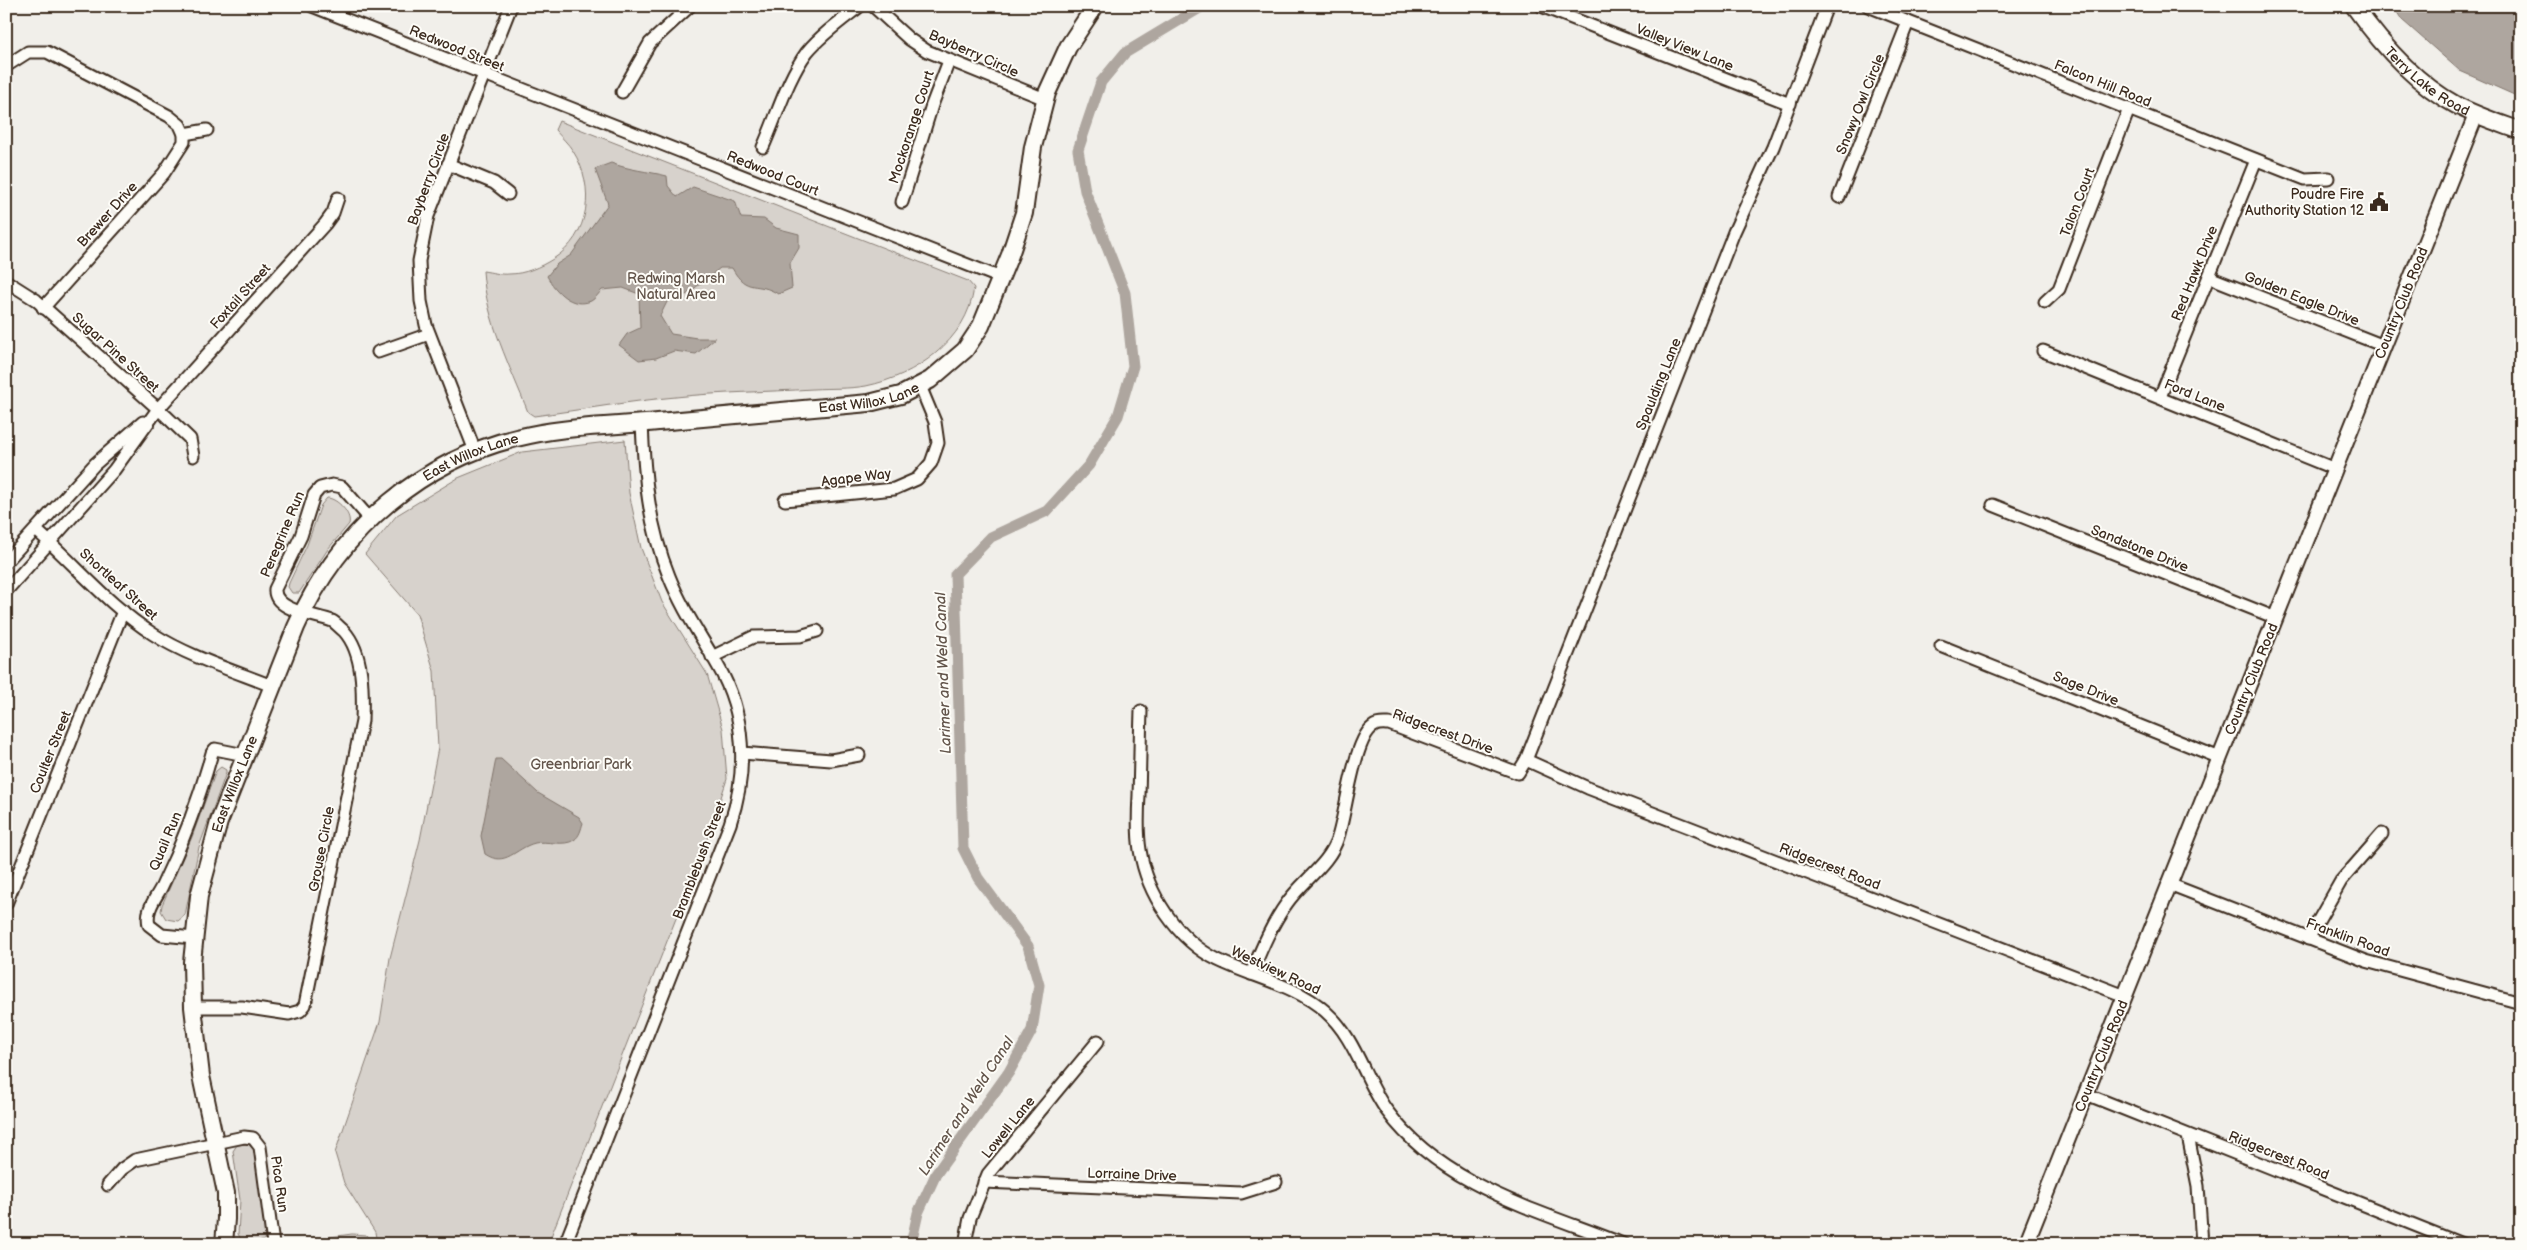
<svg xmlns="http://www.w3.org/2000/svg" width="2527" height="1250" viewBox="0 0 2527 1250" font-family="'Balsamiq Sans',sans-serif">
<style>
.green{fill:#d7d2cc;stroke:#897e75}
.water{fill:#aea69f;stroke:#80746b}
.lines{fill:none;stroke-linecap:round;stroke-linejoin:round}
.canal{stroke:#aea69f;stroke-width:11}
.minor-casing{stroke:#3b2a1e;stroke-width:15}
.tertiary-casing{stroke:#3b2a1e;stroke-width:18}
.secondary-casing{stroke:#3b2a1e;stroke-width:20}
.minor{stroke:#fdfcf7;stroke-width:11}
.tertiary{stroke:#fdfcf7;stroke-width:14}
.secondary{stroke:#fdfcf7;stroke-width:16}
.labels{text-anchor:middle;stroke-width:4;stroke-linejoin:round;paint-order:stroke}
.street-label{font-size:14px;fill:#3b2a1e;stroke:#fdfcf7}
.poi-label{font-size:14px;fill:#3b2a1e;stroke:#fdfcf7;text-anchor:end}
.park-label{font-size:14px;fill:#62544a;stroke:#fdfcf7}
.water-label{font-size:15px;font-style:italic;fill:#63554b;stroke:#fdfcf7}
</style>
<rect width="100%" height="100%" fill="#f1efea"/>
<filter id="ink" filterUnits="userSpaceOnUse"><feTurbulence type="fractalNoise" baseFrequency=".02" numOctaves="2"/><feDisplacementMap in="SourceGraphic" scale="10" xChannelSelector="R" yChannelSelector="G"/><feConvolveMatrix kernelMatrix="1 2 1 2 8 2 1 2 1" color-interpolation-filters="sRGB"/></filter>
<g filter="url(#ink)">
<g class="green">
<path d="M559,121L968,281L974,288C967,341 915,376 866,386C849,389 830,388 813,389C767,392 721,392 676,397C629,401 581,410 534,416L528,412C510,366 486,320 483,271C491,272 501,275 509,274C525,274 540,267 553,259C590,236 596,187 573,151C568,143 561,137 555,130Z"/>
<path d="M625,440L629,493L641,548L662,602L707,674L723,729L727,779L708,837L548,1244H377L375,1232L344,1183L335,1153L380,1022L390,958L420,840L438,748L434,671L417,614L365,554L397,515L458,478L522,452Z"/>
<path d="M327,498C337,498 352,514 349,524L328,549L299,593H292L288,587L289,583L307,545L321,505Z"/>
<path d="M221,767L226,770V773L199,847L185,915L178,921L166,919L161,911L162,905L192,837L216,771Z"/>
<path d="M248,1144L255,1151L266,1232L264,1240L255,1243L242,1241L238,1234L240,1200L233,1151L237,1145Z"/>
<path d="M352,1234L366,1235L373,1244H330V1237Z"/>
</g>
<g class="water">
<path d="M2393,6H2521V98L2460,71L2402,20Z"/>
<path d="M611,163C629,170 647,171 667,176L668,186L677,197L693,187L735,201L741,218L764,219L776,228L799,234V248L790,263L792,288L778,294C757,280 747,295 732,268H720L686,295L671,294L660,316L671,334L697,338H715L696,354L674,351L656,358L639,360L619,345L627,334L640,328L639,294L623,288L602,290C599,293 595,299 591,301C572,309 555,291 547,276L557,264L571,255L608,204L595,169Z"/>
<path d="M496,759H501L538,793L579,817L583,823C581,829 580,836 574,840C564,847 546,840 535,843C515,848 506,868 485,854L481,836Z"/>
</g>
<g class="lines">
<path class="canal" d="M911,1244L918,1213L936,1174L1009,1072L1032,1030L1039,985L1028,946L978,878L963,848L955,574L991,537L1047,511L1089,465L1118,416L1133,366L1125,293L1085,191L1078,150L1101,82L1125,53L1203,6"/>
<g class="minor-casing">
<g id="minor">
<path d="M312,6L1001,278"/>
<path d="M873,6L909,39L927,51L1045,99"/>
<path d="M1541,6L1790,104"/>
<path d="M1868,6L2305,179L2328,178"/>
<path d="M6,66L28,52H47L169,116L180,125L184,134V142L164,173L43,308"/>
<path d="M622,92L650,43L690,6"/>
<path d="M184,134L207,130"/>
<path d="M763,147C777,116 787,79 807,52C822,34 842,20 860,6"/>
<path d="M448,164L494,183L508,194"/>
<path d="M1839,197L1908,22"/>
<path d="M902,202L932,105L949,61"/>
<path d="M2209,277L2384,346"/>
<path d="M6,281L36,300L166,416L190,439L193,456"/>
<path d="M2045,302L2059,289L2129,109"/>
<path d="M2043,351L2335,469"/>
<path d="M378,352L429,334"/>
<path d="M2160,397L2256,160"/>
<path d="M475,451L426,325L421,301L419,261L428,216L511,6"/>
<path d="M785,500L894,489L917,479L931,463L938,443L935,422L920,386"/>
<path d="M1993,505L2276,618"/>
<path d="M36,530C75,564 109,606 153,634C187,656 234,671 272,686"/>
<path d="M6,562L95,464L143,422"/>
<path d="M6,591L114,470L158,409L325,224L333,213L338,198"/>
<path d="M1941,646L2220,758"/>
<path d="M712,657L753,637L800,636L817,631"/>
<path d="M1141,711C1140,739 1140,767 1139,795C1138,813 1137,832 1140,850C1147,894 1177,940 1218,960C1252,977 1296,985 1325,1011C1356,1038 1364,1079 1387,1111C1443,1187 1541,1211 1623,1244"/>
<path d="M742,753L831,760L859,755"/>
<path d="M1526,760L1588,788L2125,996"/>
<path d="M2169,884L2366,961L2521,1003"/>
<path d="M6,904L123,611"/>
<path d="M194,938L162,935L149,925C145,910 156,898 162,886C183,843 199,799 212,753L215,749L245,755"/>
<path d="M2308,939L2341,881L2382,834"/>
<path d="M1251,974C1261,950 1271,925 1287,903C1303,880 1330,864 1338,837C1346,813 1354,737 1374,726C1378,723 1384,724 1389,724L1518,773L1526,760L1734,232L1773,147L1827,6"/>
<path d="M193,1007H242L289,1014L300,1011L305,1005L362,721C363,693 364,653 344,631C340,628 336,623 332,621C317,615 273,611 275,589L301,536L314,495L320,488L332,485L342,487L370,519"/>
<path d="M2086,1094L2462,1244"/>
<path d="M2188,1136L2198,1186L2202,1244"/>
<path d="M984,1182L1241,1193L1276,1182"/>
<path d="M108,1185L122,1169L135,1160L244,1137L253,1138L260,1147L273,1244"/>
<path d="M565,1244L730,824C748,772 746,714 718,666C701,636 682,609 669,576C649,527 644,476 642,423"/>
<path d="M965,1244L970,1218L988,1174L1098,1041"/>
</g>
</g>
<g class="tertiary-casing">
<path id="tertiary" d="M2026,1244L2476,115"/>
</g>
<g class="secondary-casing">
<g id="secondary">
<path id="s1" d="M2354,6C2381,44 2415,83 2456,105C2477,116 2499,123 2521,131"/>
<path id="s2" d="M224,1244L226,1219V1193L201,1076L193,1007L192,962L199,896L219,822L296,627C339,529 425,456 530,435C572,426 615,426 658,422C728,416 798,409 869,403L901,395L930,380L965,350L981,326L1010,255L1024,213L1033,147L1047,93L1068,47L1095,6"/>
</g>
</g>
<use href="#minor" class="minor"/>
<use href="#tertiary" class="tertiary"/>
<use href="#secondary" class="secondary"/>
</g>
</g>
<defs>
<g id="civic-bare" transform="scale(1.5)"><path d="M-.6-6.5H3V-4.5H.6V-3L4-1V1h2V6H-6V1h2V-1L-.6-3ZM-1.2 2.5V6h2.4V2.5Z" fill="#3b2a1e" stroke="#fdfcf7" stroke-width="2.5" paint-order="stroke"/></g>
</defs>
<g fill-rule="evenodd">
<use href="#civic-bare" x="2379" y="202"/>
</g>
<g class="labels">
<g class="street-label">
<text transform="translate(1685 47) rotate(22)" y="5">Valley View Lane</text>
<text transform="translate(457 48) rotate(22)" y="5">Redwood Street</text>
<text transform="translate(974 53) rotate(24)" y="5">Bayberry Circle</text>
<text dy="5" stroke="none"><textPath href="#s1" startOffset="106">Terry Lake Road</textPath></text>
<text transform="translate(2103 83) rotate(22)" y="5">Falcon Hill Road</text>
<text transform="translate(1860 104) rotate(-68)" y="5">Snowy Owl Circle</text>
<text transform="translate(911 127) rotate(-72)" y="5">Mockorange Court</text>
<text transform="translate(773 173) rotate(22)" y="5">Redwood Court</text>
<text transform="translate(428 179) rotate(-70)" y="5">Bayberry Circle</text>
<text transform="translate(2077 202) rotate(-69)" y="5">Talon Court</text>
<text transform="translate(107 214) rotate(-48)" y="5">Brewer Drive</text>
<text transform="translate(2194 273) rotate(-68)" y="5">Red Hawk Drive</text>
<text transform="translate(240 296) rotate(-48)" y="5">Foxtail Street</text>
<text transform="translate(2302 298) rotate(22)" y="5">Golden Eagle Drive</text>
<text transform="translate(2401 303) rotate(-68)" y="5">Country Club Road</text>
<text transform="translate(116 352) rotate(42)" y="5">Sugar Pine Street</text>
<text transform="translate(1658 384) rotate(-68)" y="5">Spaulding Lane</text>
<text transform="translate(2195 395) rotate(22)" y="5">Ford Lane</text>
<text dy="5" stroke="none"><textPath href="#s2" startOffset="1294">East Willox Lane</textPath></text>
<text dy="5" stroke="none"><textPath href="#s2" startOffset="889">East Willox Lane</textPath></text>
<text transform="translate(856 477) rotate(-7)" y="5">Agape Way</text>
<text transform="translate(282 534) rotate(-67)" y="5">Peregrine Run</text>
<text transform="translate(2140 548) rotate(22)" y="5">Sandstone Drive</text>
<text transform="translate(119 584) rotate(42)" y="5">Shortleaf Street</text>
<text transform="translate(2251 679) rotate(-68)" y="5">Country Club Road</text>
<text transform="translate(2086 688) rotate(22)" y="5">Sage Drive</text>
<text transform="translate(1443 731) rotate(20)" y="5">Ridgecrest Drive</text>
<text transform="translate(50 752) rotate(-68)" y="5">Coulter Street</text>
<text dy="5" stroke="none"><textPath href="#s2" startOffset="469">East Willox Lane</textPath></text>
<text transform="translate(165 841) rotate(-67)" y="5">Quail Run</text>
<text transform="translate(321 849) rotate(-79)" y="5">Grouse Circle</text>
<text transform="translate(699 860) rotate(-69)" y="5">Bramblebush Street</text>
<text transform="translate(1830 866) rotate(21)" y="5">Ridgecrest Road</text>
<text transform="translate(2348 937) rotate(20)" y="5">Franklin Road</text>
<text transform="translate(1276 970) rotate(25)" y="5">Westview Road</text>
<text transform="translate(2101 1056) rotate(-68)" y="5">Country Club Road</text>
<text transform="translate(1008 1127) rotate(-51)" y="5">Lowell Lane</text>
<text transform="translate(2279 1155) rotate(22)" y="5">Ridgecrest Road</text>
<text transform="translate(1132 1174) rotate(2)" y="5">Lorraine Drive</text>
<text transform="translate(280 1184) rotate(82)" y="5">Pica Run</text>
</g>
<g class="poi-label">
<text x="2364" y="199">Poudre Fire<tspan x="2364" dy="16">Authority Station 12</tspan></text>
</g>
<g class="park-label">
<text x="676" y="283">Redwing Marsh<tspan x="676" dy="16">Natural Area</tspan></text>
<text x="581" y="769">Greenbriar Park</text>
</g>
<g class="water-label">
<text transform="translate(943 673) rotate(-92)" y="5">Larimer and Weld Canal</text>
<text transform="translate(966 1106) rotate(-57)" y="5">Larimer and Weld Canal</text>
</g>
</g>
<rect width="2527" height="1250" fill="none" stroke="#fdfcf7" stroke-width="25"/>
<rect x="12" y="12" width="2502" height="1225" fill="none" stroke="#3b2a1e" stroke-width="2" filter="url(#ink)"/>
</svg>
